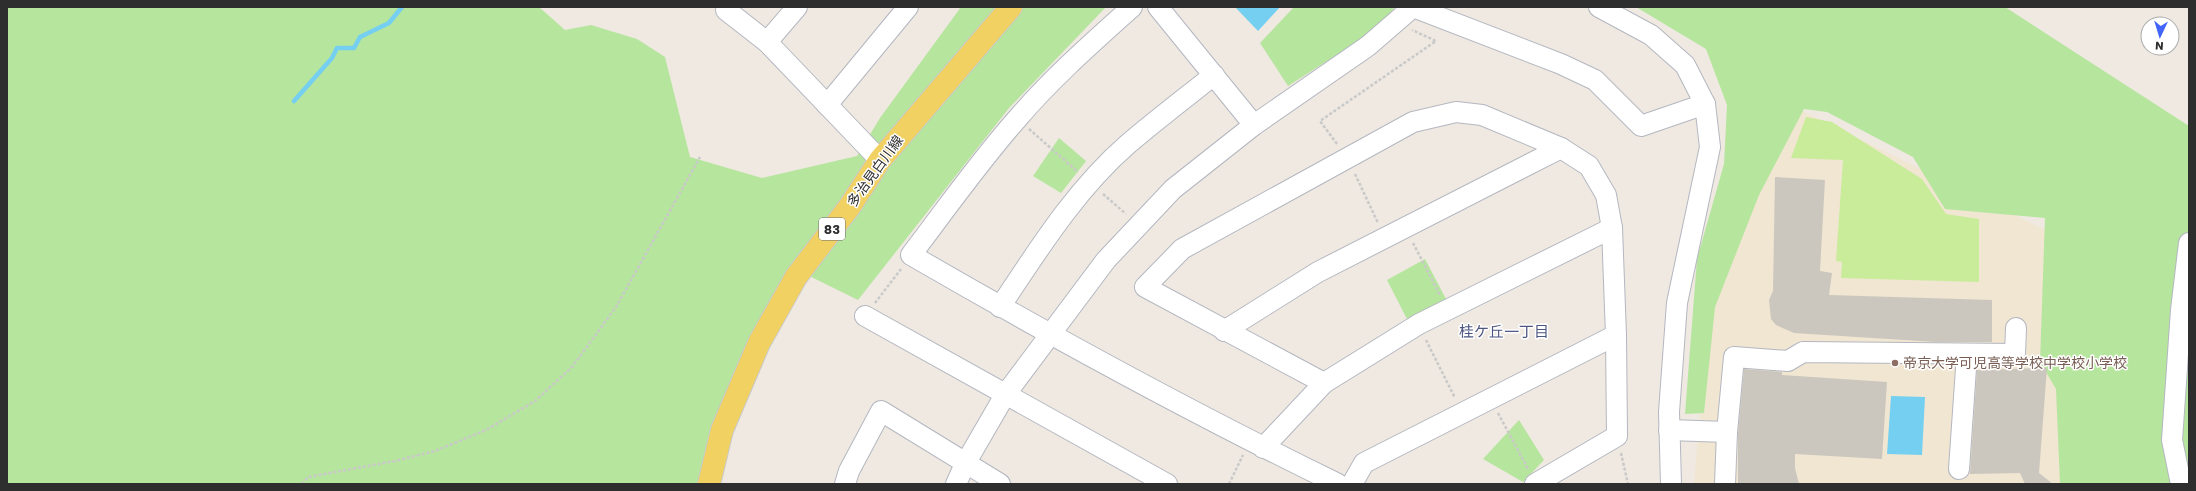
<svg xmlns="http://www.w3.org/2000/svg" width="2196" height="491" viewBox="0 0 2196 491" font-family="Poppins,'Noto Sans JP',sans-serif">
<style>
.education{fill:#f0e6d1}
.green{fill:#b6e59e}
.pitch{fill:#c9ec9a}
.water{fill:#75cff0}
.lines{fill:none;stroke-linecap:round;stroke-linejoin:round}
.stream{stroke:#75cff0;stroke-width:4.5}
.building{fill:#cbc7bf}
.minor-casing{stroke:#b4b7c1;stroke-width:22}
.major-casing{stroke:#c9c9c9;stroke-width:24}
.path{stroke:#c9c9c9;stroke-width:2.5;stroke-dasharray:3 2;stroke-linecap:butt}
.minor{stroke:#fff;stroke-width:20}
.major{stroke:#f2d163;stroke-width:22}
.education-dot{fill:#8d6e63;stroke:#fff;stroke-width:1.5}
.labels{text-anchor:middle;stroke-width:3;stroke-linejoin:round;paint-order:stroke}
.shield{fill:#fff;stroke:#6d6d6d;stroke-width:1}
.shield-label{font-size:13px;font-weight:bold;fill:#2e2e2e}
.street-label{font-size:14px;fill:#2e2e2e;stroke:#fff}
.education-label{font-size:14px;fill:#785e54;stroke:#fff;text-anchor:start}
.neighbourhood-label{font-size:15px;fill:#4d5680;stroke:#fff}
</style>
<rect width="100%" height="100%" fill="#efe9e1"/>
<path class="education" d="M1796,108L2071,243L2102,484H1694L1711,285Z"/>
<g class="green">
<path d="M7,7H539L565,30L591,25L637,39L665,57L690,157L762,178L857,156L880,118L961,7H1106L1009,108L858,300L791,267L699,484H7Z"/>
<path d="M1294,7H1395L1377,29L1288,86L1260,43Z"/>
<path d="M1636,7H2005L2189,126V484H2060L2056,389L2040,362L2045,218L1945,209L1913,157L1827,112L1804,109L1759,195L1715,307L1704,413L1685,414L1697,259L1724,164L1727,105L1706,49Z"/>
<path d="M1059,138L1086,161L1061,193L1033,176Z"/>
<path d="M1425,259L1446,299L1407,319L1387,280Z"/>
<path d="M1519,420L1544,460L1523,482L1483,459Z"/>
</g>
<path class="pitch" d="M1806,117L1832,122L1922,179L1946,214L1979,219V282L1841,278L1842,262L1836,261L1843,160L1791,158Z"/>
<g class="water">
<path d="M1235,7H1280L1258,31Z"/>
<path d="M1891,396L1925,397L1922,455L1887,454Z"/>
</g>
<g class="lines">
<path class="stream" d="M294,101L332,58L337,48H354L360,37L389,23L402,7"/>
</g>
<g class="building">
<path d="M1775,177L1825,180L1820,271L1832,273L1829,295L1992,300V342H1936L1794,333L1776,325L1771,319L1769,300L1773,291Z"/>
<path d="M2047,368L2039,473L2053,484H2025L2020,473L1970,474L1977,370Z"/>
<path d="M1744,369L1782,372V375L1887,382L1882,459L1795,454V468L1799,484H1738V433Z"/>
</g>
<g class="lines">
<g class="minor-casing">
<g id="minor">
<path d="M1132,7C1092,43 1052,78 1017,119C979,162 946,209 911,255C1051,336 1192,413 1338,484"/>
<path d="M1158,7L1254,125"/>
<path d="M1413,7L1561,64L1595,80L1641,126L1705,104"/>
<path d="M1599,7L1651,35L1685,65L1705,104L1710,147L1677,303L1669,412L1671,484"/>
<path d="M726,10L767,42L880,160"/>
<path d="M767,42L797,7"/>
<path d="M827,105L908,7"/>
<path d="M1000,307C1038,250 1076,189 1128,144C1156,120 1185,98 1214,75"/>
<path d="M865,316L1167,484"/>
<path d="M1224,331L1318,272L1561,148"/>
<path d="M1324,383L1145,287L1182,249L1413,122L1456,112L1482,115L1561,148L1589,166L1606,195L1612,228L1616,335L1617,436L1535,484"/>
<path d="M1669,430L1727,432"/>
<path d="M1263,448L1324,383L1419,324L1612,228"/>
<path d="M1959,469L1967,354"/>
<path d="M845,484L849,471L881,411L1000,484"/>
<path d="M956,484L965,464L1005,395L1106,260L1173,189L1254,125L1368,46L1413,7"/>
<path d="M1352,484L1364,463L1616,335"/>
<path d="M1725,484L1727,432L1734,357L1788,361L1803,352L2015,354L2016,328"/>
<path d="M2181,484L2172,440L2181,310L2189,243"/>
</g>
</g>
<g class="major-casing">
<path id="major" d="M709,484L722,430L759,343L796,277L850,206L880,160L1011,7"/>
</g>
<g class="path">
<path d="M1029,129L1078,172"/>
<path d="M1337,144L1320,121L1436,41L1412,30"/>
<path d="M1355,174L1378,223"/>
<path d="M1103,194L1126,214"/>
<path d="M1413,243L1440,295"/>
<path d="M875,303L901,269"/>
<path d="M1426,340L1455,398"/>
<path d="M1498,413L1528,469"/>
<path d="M1621,453L1628,484"/>
<path d="M302,484L308,477L395,461L435,451L486,430L535,401L572,367L616,307L700,157"/>
<path d="M1229,484L1243,455"/>
</g>
<use href="#minor" class="minor"/>
<use href="#major" class="major"/>
</g>
<circle class="education-dot" cx="1895" cy="363" r="4"/>
<g class="labels">
<rect class="shield" x="819" y="218" width="26" height="22" rx="3"/>
<g class="shield-label">
<text x="832" y="234">83</text>
</g>
<g class="street-label">
<text transform="translate(875 171) rotate(-54)" y="5">多治見白川線</text>
</g>
<g class="education-label">
<text x="1903" y="368">帝京大学可児高等学校中学校小学校</text>
</g>
<g class="neighbourhood-label">
<text x="1504" y="337">桂ケ丘一丁目</text>
</g>
</g>
<rect width="2196" height="491" fill="none" stroke="#2e2e2e" stroke-width="16"/>
<g transform="translate(2160 36) rotate(184)"><circle r="19" fill="#ffffff" stroke="#ababab"/>
<path d="M0-3L7 15L0 10L-7 15Z" fill="#4264fb"/>
<text y="-6" font-size="11" font-weight="bold" text-anchor="middle" fill="#2e2e2e">N</text>
</g>
</svg>
